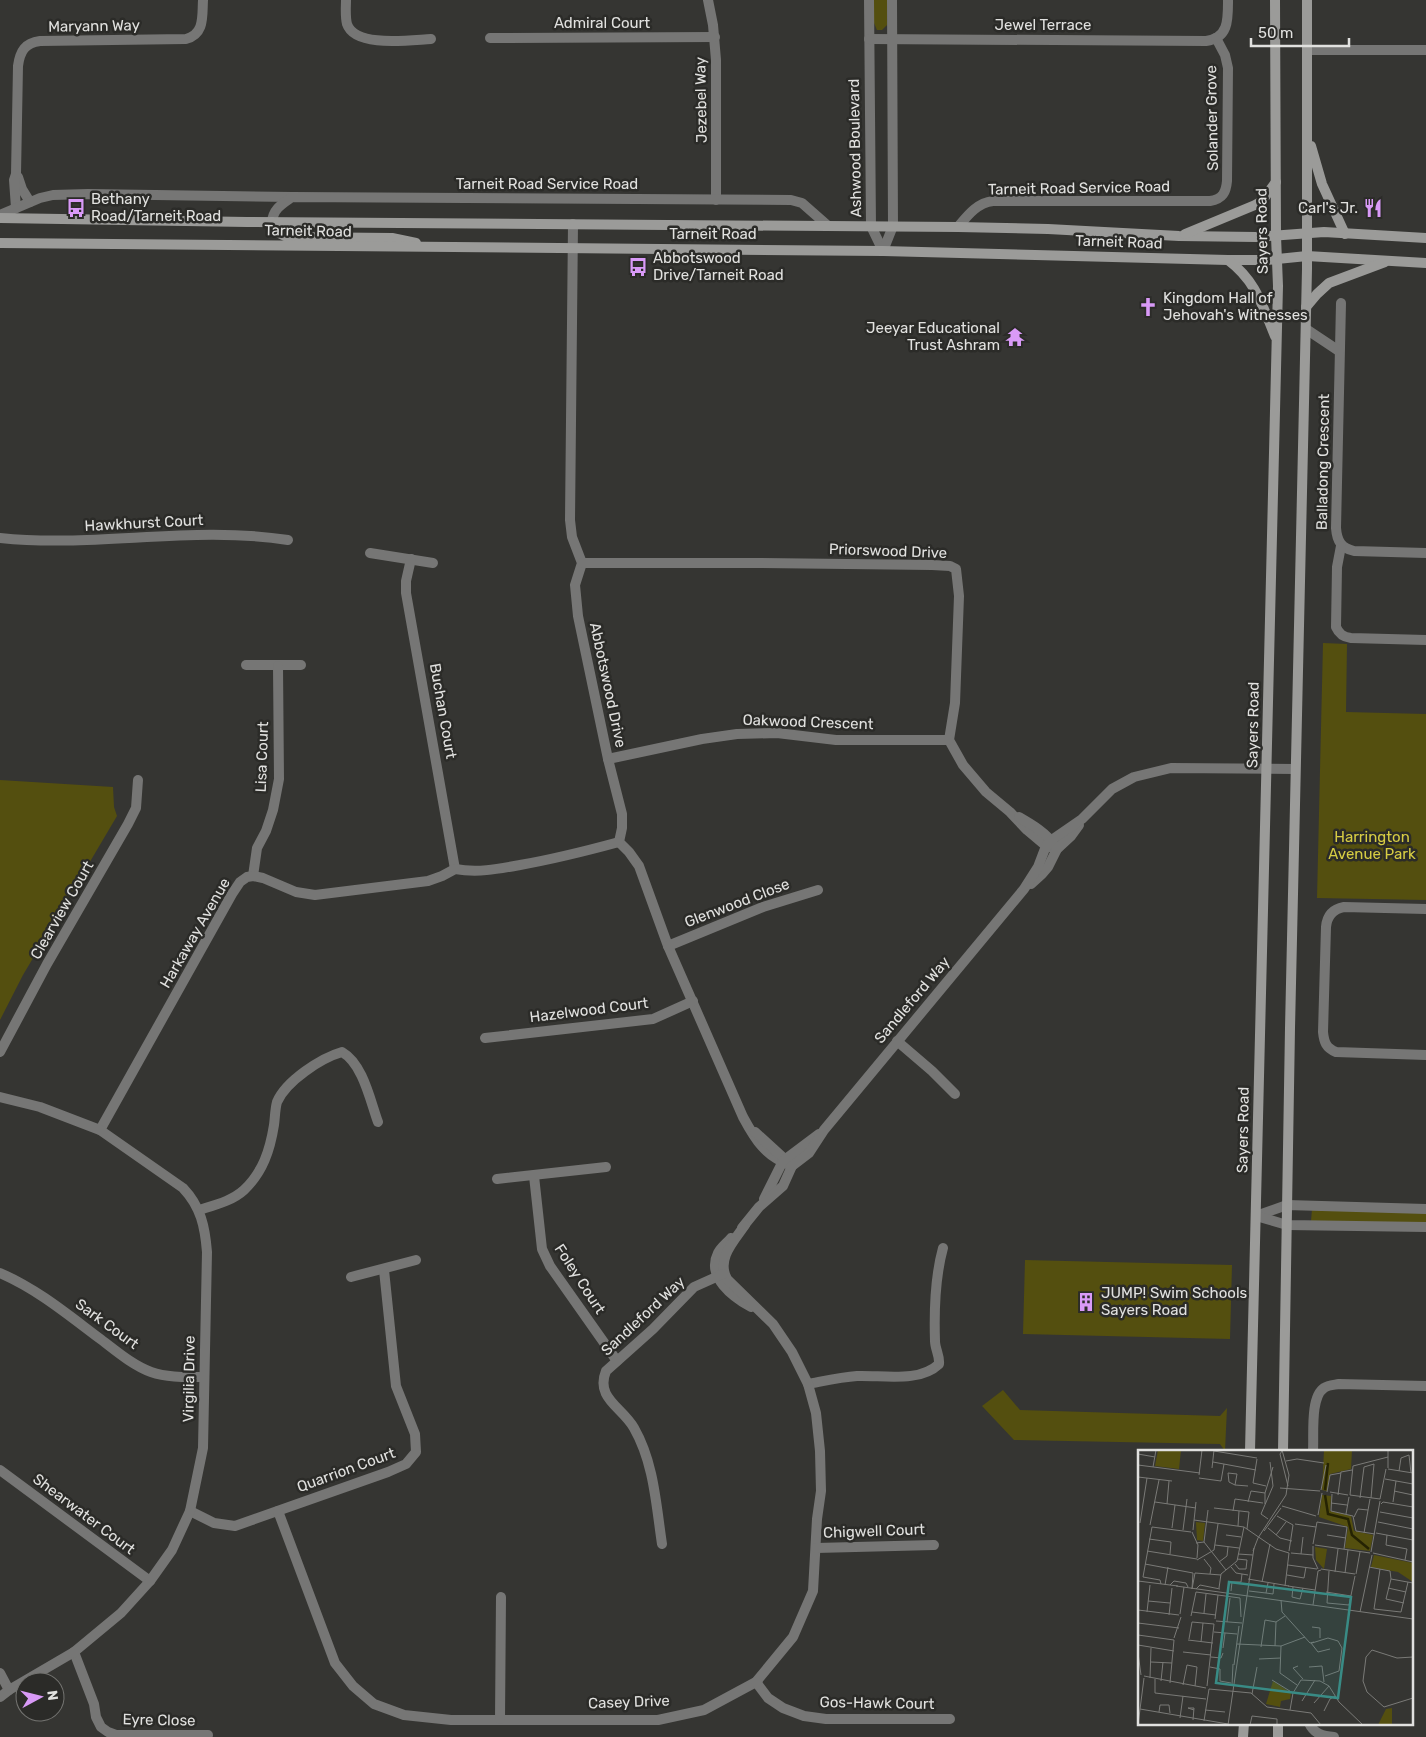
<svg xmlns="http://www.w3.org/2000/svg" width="1426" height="1737" viewBox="0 0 1426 1737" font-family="Rubik,sans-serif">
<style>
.green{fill:#544f0f}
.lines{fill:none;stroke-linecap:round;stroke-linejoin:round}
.minor{stroke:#767675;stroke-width:10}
.tertiary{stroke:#767675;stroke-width:10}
.secondary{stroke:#9b9b99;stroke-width:10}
.labels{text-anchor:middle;stroke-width:5;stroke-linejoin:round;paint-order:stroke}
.street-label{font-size:15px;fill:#e1e1df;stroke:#2b2b28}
.poi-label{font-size:15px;fill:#e1e1df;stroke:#2b2b28;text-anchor:start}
.park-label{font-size:15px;fill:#d7cd43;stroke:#2b2b28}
.inset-river{fill:none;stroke:#252303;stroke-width:2.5}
.inset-road{fill:none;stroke:#7a7a77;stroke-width:1}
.view{fill:#398b85;fill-opacity:0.15;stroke:#398b85;stroke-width:2.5}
.inset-edge{fill:none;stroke:#e1e1df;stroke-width:2.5}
</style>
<rect width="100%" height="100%" fill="#353532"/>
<g class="green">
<path d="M874,0H887V25L882,30H877L874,23Z"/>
<path d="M1323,643L1347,644L1346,712L1426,714V900L1317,898Z"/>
<path d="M0,780L113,787L114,807L117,816L23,975L0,1020Z"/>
<path d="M1312,1209L1426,1212V1224L1311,1221Z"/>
<path d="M1025,1260L1232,1265L1230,1339L1023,1334Z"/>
<path d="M1003,1390L1020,1410L1220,1416L1227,1408L1225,1451L1220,1444L1014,1440L982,1406Z"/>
</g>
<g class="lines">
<g class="minor">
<path d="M346,0C346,7 345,16 347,24C355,48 410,40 431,39"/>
<path d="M708,0L713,25L716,60V200"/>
<path d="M869,0L871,226L883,251"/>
<path d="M490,38L715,37"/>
<path d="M869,39L1206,41C1229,38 1228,19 1228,0"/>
<path d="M1308,50H1426"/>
<path d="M18,177L22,189L30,202"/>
<path d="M16,208L14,180L16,174L18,66C20,51 25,43 40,41L186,39C205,34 202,16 203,0"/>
<path d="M0,215L40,198L53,195L88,194L292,197"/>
<path d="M272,222C273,209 282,204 292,197L791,200L802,203L827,225"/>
<path d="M573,224L570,520L572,537L582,563L575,585L578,616L608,759L622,814V828L619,842L629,852L639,866L668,946L743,1117C756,1141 765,1156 792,1166"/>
<path d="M958,227C968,215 977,203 993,201H1210C1223,199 1226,192 1227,181L1228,68L1225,55L1216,38"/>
<path d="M883,251L893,226L892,0"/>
<path d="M1341,303L1336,528C1337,541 1341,548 1354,551L1426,553"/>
<path d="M1306,329L1339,351"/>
<path d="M0,538C96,548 193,525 288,540"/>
<path d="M1341,546L1337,567L1336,627C1339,634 1343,637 1351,638L1426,640"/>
<path d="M370,553L433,563"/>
<path d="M411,559L406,581V593L455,869"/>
<path d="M582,563H758L932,565L950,566L956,569L959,596L955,703L949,740L963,765L986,792L1010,812L1027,830L1046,846L1057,849"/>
<path d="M246,665H301"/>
<path d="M608,759L702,739L737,734L777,733L836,740H949"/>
<path d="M1019,817C1031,824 1047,833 1054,845"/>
<path d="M253,876L257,848L266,831L273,810L279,779L278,666"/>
<path d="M1031,884L1042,874L1048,867L1057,849L1071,836L1079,825"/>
<path d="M1426,909L1344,907C1333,909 1327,916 1326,927L1323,1032C1324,1042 1326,1048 1336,1052L1426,1055"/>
<path d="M668,946L763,907L818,890"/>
<path d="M485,1038L653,1019L693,1001"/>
<path d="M897,1041L932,1071L955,1094"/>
<path d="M0,1052L47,964L128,824L136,808L138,780"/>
<path d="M100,1130L232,894L240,882L247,877L253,876L263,878L296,892L315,895L428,881L442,876L455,869C478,873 498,869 520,865C554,859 586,851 619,842"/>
<path d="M755,1132L789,1163"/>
<path d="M534,1176L542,1249L550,1266L617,1361"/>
<path d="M497,1179L606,1167"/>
<path d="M764,1199L783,1161L819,1134"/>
<path d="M199,1210C215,1205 232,1201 244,1190C263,1172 270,1150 274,1125C275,1118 275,1109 277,1102C286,1081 321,1058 342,1052C363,1064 370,1100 378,1122"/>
<path d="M742,1228L759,1207L783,1186L792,1166L809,1153L824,1130L1024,889L1038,867L1046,846L1053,839L1082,819L1112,789L1134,777L1171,768L1295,769"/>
<path d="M731,1238C727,1243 721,1247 718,1253C706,1277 733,1297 751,1307"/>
<path d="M0,1273C37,1289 67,1314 99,1338C115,1350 132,1365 151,1372C168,1378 187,1377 204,1377"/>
<path d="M351,1277L416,1260"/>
<path d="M808,1384C824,1381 841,1377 857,1376C883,1375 919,1383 939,1364C940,1356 935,1349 935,1341C934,1310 935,1277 943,1248"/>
<path d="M1313,1451C1314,1435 1310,1397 1324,1388C1328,1385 1334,1385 1339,1384L1426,1386"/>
<path d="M0,1470L150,1581"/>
<path d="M190,1511L214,1523L235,1526L388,1472L406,1464L416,1452L415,1434L396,1386L384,1270"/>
<path d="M278,1511L335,1663L353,1686L374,1704L404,1715L451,1720H658L704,1710L756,1682L793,1637L813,1591L817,1519L821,1491L820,1451L816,1413L808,1384L792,1352L773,1324L727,1279C716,1259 734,1241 745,1225"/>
<path d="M662,1544C656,1504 654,1463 634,1428C622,1407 595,1398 606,1371L653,1329L694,1287L723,1274"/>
<path d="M816,1548L934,1545"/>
<path d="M74,1652L94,1704L96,1717L101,1727L108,1732L116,1735H208"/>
<path d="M0,1673L9,1690"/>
<path d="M756,1682L768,1698L783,1708L804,1716L826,1719H950"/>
<path d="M500,1719L501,1597"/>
<path d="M1309,1723C1314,1734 1323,1736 1334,1737"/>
</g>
<g class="tertiary">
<path d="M0,1097L40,1107L100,1130L183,1188C201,1207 205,1227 207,1252L203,1448L190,1511L172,1550L150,1581L121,1613L74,1652L9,1690L0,1697"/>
<path d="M1256,1216L1287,1205L1426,1209"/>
<path d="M1256,1216L1287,1225L1426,1227"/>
</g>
<g class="secondary">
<path d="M1311,146L1322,184L1345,234"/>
<path d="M0,218L247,222L958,227L1048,229L1179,236L1256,237L1324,232L1426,238"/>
<path d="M272,222L277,232L287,237L392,238L416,243"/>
<path d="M1185,234L1255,205L1262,201L1276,182"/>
<path d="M0,243L883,251L1228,260H1267L1307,256L1426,263"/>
<path d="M1228,260C1256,281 1262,305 1275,336"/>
<path d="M1306,307L1317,294L1329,283L1385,262"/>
<path d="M1250,1451L1278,286L1276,236L1275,0"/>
<path d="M1283,1451L1290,1028L1307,269V0"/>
<path d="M1243,1737L1244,1723"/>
<path d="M1278,1737V1723"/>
</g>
</g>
<defs>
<g id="bus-bare" transform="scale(1.5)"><path d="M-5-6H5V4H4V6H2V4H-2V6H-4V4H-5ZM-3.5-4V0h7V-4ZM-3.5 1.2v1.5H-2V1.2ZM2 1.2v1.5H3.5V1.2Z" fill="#d99af7" stroke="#2b2b28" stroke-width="2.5" paint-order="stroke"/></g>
<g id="restaurant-bare" transform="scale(1.5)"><path d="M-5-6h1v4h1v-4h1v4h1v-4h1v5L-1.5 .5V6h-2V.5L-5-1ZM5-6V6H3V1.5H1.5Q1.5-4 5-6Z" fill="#d99af7" stroke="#2b2b28" stroke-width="2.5" paint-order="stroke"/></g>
<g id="church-bare" transform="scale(1.5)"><path d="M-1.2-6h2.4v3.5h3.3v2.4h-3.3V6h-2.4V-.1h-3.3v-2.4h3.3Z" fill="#d99af7" stroke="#2b2b28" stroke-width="2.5" paint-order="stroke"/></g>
<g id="temple-bare" transform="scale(1.5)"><path d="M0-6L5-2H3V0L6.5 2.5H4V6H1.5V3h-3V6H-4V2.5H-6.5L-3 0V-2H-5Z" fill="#d99af7" stroke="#2b2b28" stroke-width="2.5" paint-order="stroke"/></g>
<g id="building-bare" transform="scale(1.5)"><path d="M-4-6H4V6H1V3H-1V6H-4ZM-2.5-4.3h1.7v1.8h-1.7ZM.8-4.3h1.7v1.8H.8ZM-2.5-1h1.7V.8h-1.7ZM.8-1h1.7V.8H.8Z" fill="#d99af7" stroke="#2b2b28" stroke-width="2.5" paint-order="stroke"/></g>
</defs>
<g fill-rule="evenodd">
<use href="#bus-bare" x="76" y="208"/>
<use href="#restaurant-bare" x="1373" y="208"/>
<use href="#bus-bare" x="638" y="267"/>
<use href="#church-bare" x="1148" y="307"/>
<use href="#temple-bare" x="1015" y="337"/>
<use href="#building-bare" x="1086" y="1302"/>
</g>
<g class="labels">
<g class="street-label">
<text x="602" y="28">Admiral Court</text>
<text x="1043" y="30">Jewel Terrace</text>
<text transform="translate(94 26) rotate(-1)" y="5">Maryann Way</text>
<text transform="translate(701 100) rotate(-91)" y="5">Jezebel Way</text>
<text transform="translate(1212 118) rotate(-91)" y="5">Solander Grove</text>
<text transform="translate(855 148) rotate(-91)" y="5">Ashwood Boulevard</text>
<text x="547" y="189">Tarneit Road Service Road</text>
<text transform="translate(1079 188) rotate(-1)" y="5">Tarneit Road Service Road</text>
<text transform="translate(308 231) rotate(1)" y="5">Tarneit Road</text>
<text transform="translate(1262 231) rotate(-91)" y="5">Sayers Road</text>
<text x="713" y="239">Tarneit Road</text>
<text transform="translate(1119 242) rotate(2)" y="5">Tarneit Road</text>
<text transform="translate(1323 462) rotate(-89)" y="5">Balladong Crescent</text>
<text transform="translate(144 523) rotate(-3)" y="5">Hawkhurst Court</text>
<text transform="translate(888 551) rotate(2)" y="5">Priorswood Drive</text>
<text transform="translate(608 685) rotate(78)" y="5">Abbotswood Drive</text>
<text transform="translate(443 711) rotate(80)" y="5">Buchan Court</text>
<text transform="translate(808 722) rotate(2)" y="5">Oakwood Crescent</text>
<text transform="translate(1253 725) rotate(-89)" y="5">Sayers Road</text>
<text transform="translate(262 757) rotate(-88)" y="5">Lisa Court</text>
<text transform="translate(737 903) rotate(-21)" y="5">Glenwood Close</text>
<text transform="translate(62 910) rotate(-60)" y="5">Clearview Court</text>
<text transform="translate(195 933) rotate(-60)" y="5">Harkaway Avenue</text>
<text transform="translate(912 1000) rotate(-50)" y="5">Sandleford Way</text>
<text transform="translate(589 1010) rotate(-7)" y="5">Hazelwood Court</text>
<text transform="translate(1243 1130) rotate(-89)" y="5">Sayers Road</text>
<text transform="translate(580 1279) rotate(57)" y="5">Foley Court</text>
<text transform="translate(643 1316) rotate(-43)" y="5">Sandleford Way</text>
<text transform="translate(107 1324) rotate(36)" y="5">Sark Court</text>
<text transform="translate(189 1379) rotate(-89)" y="5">Virgilia Drive</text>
<text transform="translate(346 1470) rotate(-20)" y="5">Quarrion Court</text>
<text transform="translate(84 1514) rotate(37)" y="5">Shearwater Court</text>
<text transform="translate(874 1531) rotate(-2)" y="5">Chigwell Court</text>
<text transform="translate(629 1702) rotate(-2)" y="5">Casey Drive</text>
<text transform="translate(877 1703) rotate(1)" y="5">Gos-Hawk Court</text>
<text transform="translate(159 1720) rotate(1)" y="5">Eyre Close</text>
</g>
<g class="poi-label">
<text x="91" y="204">Bethany<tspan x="91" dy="17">Road/Tarneit Road</tspan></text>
<text x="1358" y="213" text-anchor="end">Carl's Jr.</text>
<text x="653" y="263">Abbotswood<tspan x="653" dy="17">Drive/Tarneit Road</tspan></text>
<text x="1163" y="303">Kingdom Hall of<tspan x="1163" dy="17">Jehovah's Witnesses</tspan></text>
<text x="1000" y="333" text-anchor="end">Jeeyar Educational<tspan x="1000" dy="17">Trust Ashram</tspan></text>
<text x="1101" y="1298">JUMP! Swim Schools<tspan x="1101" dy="17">Sayers Road</tspan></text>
</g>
<g class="park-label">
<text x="1372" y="842">Harrington<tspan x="1372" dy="17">Avenue Park</tspan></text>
</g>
</g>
<g transform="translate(1138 1450)">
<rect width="275" height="275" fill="#353532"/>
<path d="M20,0H43L41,19L17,16ZM186,0H214L213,19L192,24L189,41L184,40ZM184,45L193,46L192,61L213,66L216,81L235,85L232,101L207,98L210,77L181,67ZM58,72L67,73L65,91L59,90ZM177,97L189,99L186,119L178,110ZM236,105L275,113V132L260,122L233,117ZM135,231L153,243L152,249L143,251L142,257L128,254ZM254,258V275H240L248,259Z" fill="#544f0f"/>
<path class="inset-river" d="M187,40L190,13M187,45L190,64L210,69L214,85L231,99"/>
<path class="inset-road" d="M250,0V18M76,1L119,8M144,1L142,4L150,36M0,4L17,7M119,9L115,33L128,36M148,11L159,9L186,13M75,12L118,20M0,15L62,23M15,17L18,0M74,18L76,0M250,19L275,23M261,21L263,8L271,5L273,23M61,25L64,0M0,27L34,31M61,28L83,31L86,14M247,29L275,34M97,35L99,24L90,23L91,32L97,35L110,36M142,38L182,41M183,40L188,15M256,41L275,45M189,42L192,25L203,23M192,42L210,45M194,44L193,61L215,66L218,81L237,84M200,45L203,22L214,20M212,45L215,16L250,7M212,45L242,49M222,48L226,17L236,14L233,48M242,49L248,19M17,52L58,58M110,52L113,41L127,43M255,52L258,31M193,53L209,55M29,54L31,31M127,54V43L135,17M243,54L245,52L275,57M144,56L178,66M76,58L111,62L109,79M95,61L97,49L125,53M242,62L275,68M208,64L211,47M180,65L184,43M139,66L155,75M216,67L220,59L230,60M130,69L123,64L135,36L132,12M56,70L106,77L138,99L151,103M179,72L209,77L206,99M240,72L275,79M2,73L9,28M157,74L178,77M12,75L21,30M100,76L101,61M14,77L5,127L22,130L23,134M14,77L53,82M34,78L37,55M130,78L142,88L154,91M45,80L49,49M55,80L58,52M126,81L143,58M54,82L60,95L59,108M226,83L232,49M238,83L275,90M88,85L103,87M138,85L148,72M189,85L208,88M249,85L248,95L269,99L267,110M11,89L33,92L32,104M66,92L70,60M58,93L66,92L88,120M175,94L179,72M77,95L101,98M177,95L232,103M175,96V108L180,119M9,101L59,109M115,101L120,88L148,45L151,25L144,0M151,101L155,75M233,102L242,51M153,103L175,105M235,103L275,112M100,104L115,105M163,104L165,87M66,109L73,118L72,124M59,110L76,100L80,74M81,112L89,106L90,97M7,114L55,123M97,114L101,119H108L109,110L99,109M150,115L179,119M93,117L98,123L110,125M231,117L252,121L253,129L275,133M183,119L217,124M242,119L236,159L263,162L270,132M191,121L189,153L211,155L217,126M197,122L200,99M55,123L54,139L57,123M57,123L83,125M207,123L210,100M218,124L222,102M149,125L166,128L168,117M110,129L151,136M253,129L248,149L266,153M0,131L40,136M124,132L132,94M27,135L30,117M32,135L36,131L48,133L50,137M38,136L275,169M147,136L151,103M150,136L177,140M155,137L154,147L162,149L165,138M81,138L83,124L99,111L106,77M250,138L268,142M58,139L62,135L82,139M93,141L94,132H103L104,124M111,141L128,143L130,133M188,142L213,146M128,143L135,144L136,134M143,150L144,162L172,193L176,192M10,151L32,153M175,155L180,121L183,120M0,160L41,165M9,162L12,135M54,162L78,165M222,162L234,105M66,163L68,144M42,164L46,137M31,165L34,138M53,166L58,142L102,148L103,167M77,169L80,145M78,171L104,173M54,172L76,174M89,172L92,148M0,173L41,178M174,177L182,178V188M76,182L99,184M0,185L36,190M36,188L43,167M51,189L54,172M50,190L75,193M63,192L65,173M173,193L180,202L192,199M174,193L190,188L200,191L204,198L201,221L187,226M99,194L143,196L167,187M0,195L36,201M137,196L138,172M143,196L142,223L159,235M123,197L127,170L138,172L147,166M85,198L87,183M45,202L73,205M0,203L3,225M73,207L83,208L85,203M275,207L259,208L234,200L228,207L225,231L229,242L246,257L275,248M121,209L143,208M13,212L34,213M96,215L101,176M160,216L155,218L165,229M72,217L82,219V231L93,233M171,217L184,216L186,232M6,226L68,238M12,228L13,198M17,229V243L68,249M134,230L155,243M23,231L25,212M32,233L36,190M45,235L49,215L59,217L57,236M94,235L95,214M69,236L76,174M71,239L113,243L129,257L173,263L183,275M114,244L119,217M164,251L177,230M176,253L191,236M2,259L90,274M67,260L87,262M152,260L155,243L163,230L182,231L191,236L201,252L225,275M186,261L192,249L197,246M21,262L22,255H31L32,263M42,268L45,246M55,270L56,258H50L56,260M66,271L71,239M0,275L6,228M90,275L116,98M112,275L114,266L139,269V275"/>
<path class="view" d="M91,132L213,147L200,248L78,233Z"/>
<rect width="275" height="275" class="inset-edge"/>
</g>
<g transform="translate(40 1697) rotate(83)"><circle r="24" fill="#2b2b28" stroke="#747471"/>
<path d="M0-4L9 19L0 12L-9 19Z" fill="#d99af7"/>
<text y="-8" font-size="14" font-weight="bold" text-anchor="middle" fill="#e1e1df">N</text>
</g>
<path d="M1251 38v8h98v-8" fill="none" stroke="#e1e1df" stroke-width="2.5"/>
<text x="1258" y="38" font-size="15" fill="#e1e1df" stroke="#2b2b28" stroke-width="4" paint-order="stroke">50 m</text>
</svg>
